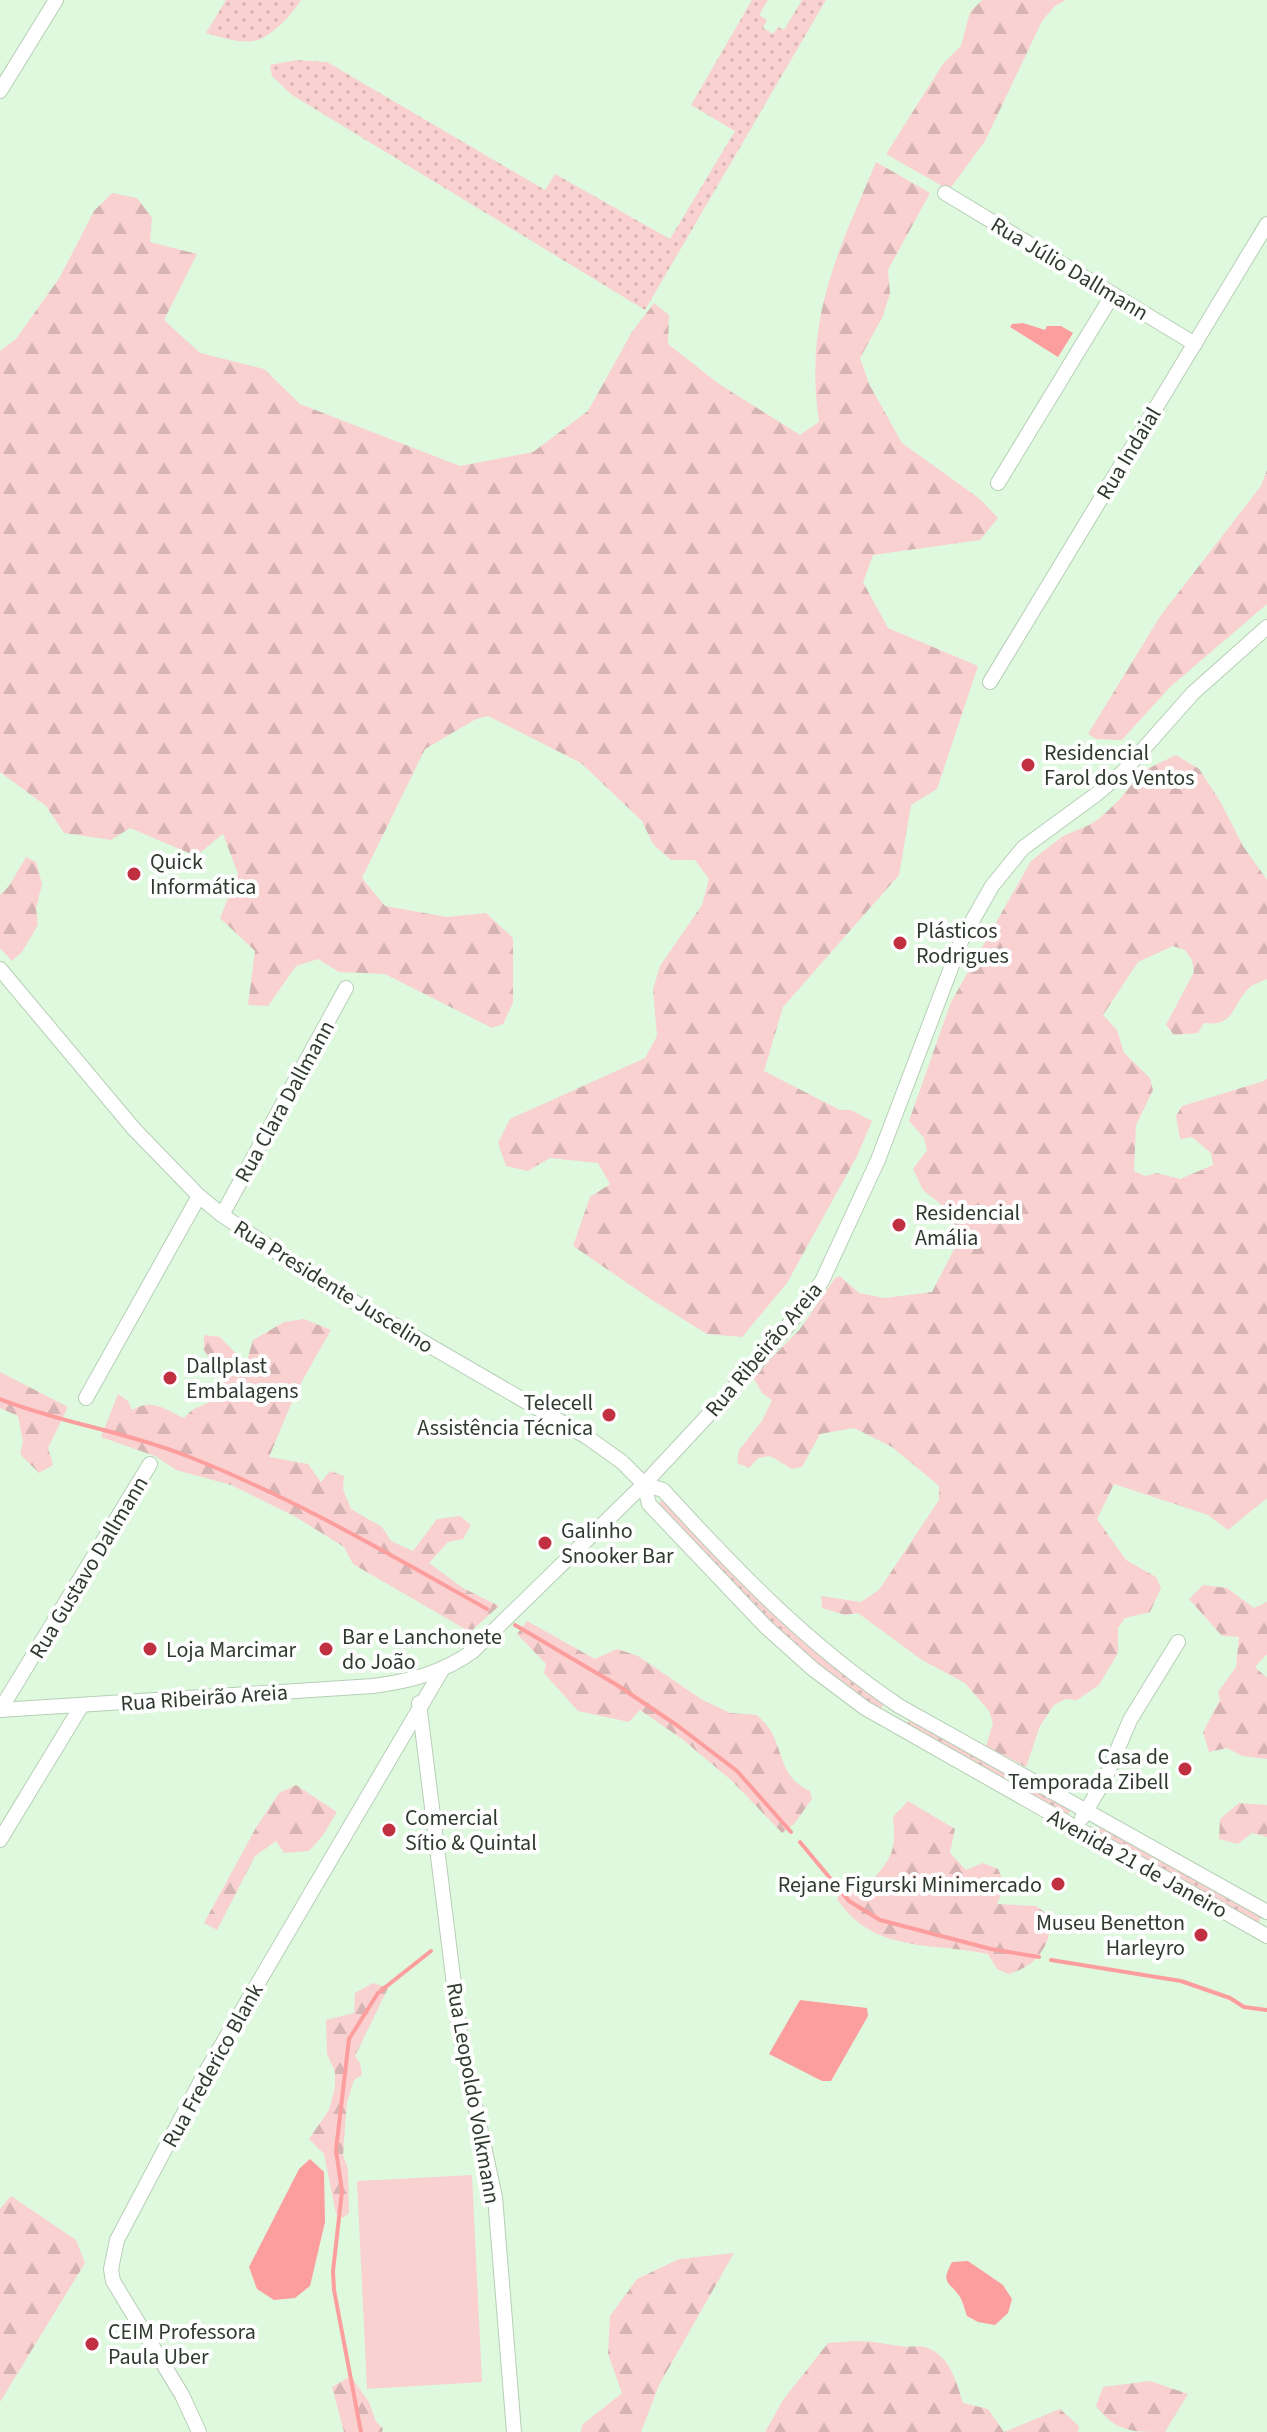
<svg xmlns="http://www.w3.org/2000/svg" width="1267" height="2432" viewBox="0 0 1267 2432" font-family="'Source Sans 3',sans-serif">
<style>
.grass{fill:url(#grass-dots)}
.forest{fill:url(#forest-firs)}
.garden{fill:#f9d1d0}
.water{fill:#fd9e9e}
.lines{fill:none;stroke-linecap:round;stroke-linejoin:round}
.stream{stroke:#fd9e9e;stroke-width:4}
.minor-casing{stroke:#b6cfb6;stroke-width:16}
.minor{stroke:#fff;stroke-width:14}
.poi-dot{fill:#c13040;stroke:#fefefe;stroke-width:3}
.labels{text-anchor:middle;stroke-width:8;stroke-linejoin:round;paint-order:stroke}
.street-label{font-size:22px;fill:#303a30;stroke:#fefefe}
.poi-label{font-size:22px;fill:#303a30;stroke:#fefefe;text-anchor:start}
</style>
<defs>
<pattern id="grass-dots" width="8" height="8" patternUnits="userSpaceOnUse" patternTransform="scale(2)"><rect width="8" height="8" fill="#f9d1d0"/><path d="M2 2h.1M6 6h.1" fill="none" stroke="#d6b4b3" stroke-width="1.8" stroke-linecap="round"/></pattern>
<pattern id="forest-firs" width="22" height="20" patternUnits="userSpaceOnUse" patternTransform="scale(2)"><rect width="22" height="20" fill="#f9d1d0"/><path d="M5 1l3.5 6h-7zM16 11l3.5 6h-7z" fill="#d6b4b3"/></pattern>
</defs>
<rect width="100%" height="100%" fill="#dff9df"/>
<g class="grass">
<path d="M226,0H301C292,14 274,34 258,40C243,45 221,37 206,33Z"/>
<path d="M752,0H768L759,15L767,20L763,28L773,34L778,27L784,30L802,0H826L645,310L292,95L272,76L270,65L297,60L327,62L545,190L555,174L670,239L735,131L691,105Z"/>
<path d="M663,1499C733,1575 798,1646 884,1704L880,1710C834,1678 790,1643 750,1604C718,1573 688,1537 658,1504Z"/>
<path d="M909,1720L1071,1810L1067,1816L906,1726Z"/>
<path d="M1100,1827L1261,1917L1258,1923L1097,1833Z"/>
</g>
<g class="forest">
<path d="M982,0H1066L1055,6L1042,21L985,141L949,190L886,154L943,64L961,46L970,12Z"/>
<path d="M876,162L930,193L888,270L890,293L883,316L860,358L869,384L902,443L980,499L998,518L980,540L873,555L863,582L888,628L978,666L937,789L911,805L899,875L783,1007L764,1071L840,1110H851L872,1121L857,1156L787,1283L742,1337L707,1334L652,1300L573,1246L590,1197L610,1184L598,1163L550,1158L528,1171L506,1166L498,1143L510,1119L645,1058L657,1036L653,989L660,966L702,905L709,879L695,860H671L653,844L642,821L581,763L488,716L476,719L425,749L362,878L385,906L447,917L486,913L513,938V1003L503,1024L492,1028L385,974L339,972L318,959L296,966L268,1006L248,1005L255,951L220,918L238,874L223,834L196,856L130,828L111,840L64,833L46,806L0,772V351L16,339L60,277L94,211L112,193L137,198L152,218L150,242L197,254L164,320L200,353L264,369L300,404L460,466L533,452L588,411L632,332L654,303L669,315L668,344L719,384L800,435L819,422C804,318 837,255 876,162Z"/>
<path d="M1267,470V604L1170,687L1122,740L1096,739L1088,734L1161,615L1261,486Z"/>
<path d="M1176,755L1199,769L1220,801L1243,846L1267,880V979C1261,982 1253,984 1249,988C1231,1005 1236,1027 1204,1023L1198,1033L1174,1035L1166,1025L1194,972L1192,960L1185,950L1173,946L1138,962L1103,1015L1117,1030L1124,1053L1150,1078L1153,1090L1136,1125L1134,1171L1145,1176L1157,1173L1180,1179L1213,1165L1211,1153L1192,1137L1180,1139L1176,1116L1182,1106L1264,1081L1267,1078V1498L1228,1530L1208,1515L1114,1484L1097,1519L1126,1560L1156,1577L1161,1588L1150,1612L1125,1618L1118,1628V1653L1099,1685L1077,1700L1065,1699L1054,1705L1040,1726L1026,1767L986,1746L993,1723L989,1711L965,1683L922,1660L858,1613L845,1615L822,1608L821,1596L861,1602L879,1590L939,1500V1486L892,1447L854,1428L820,1434L802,1467L792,1469L770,1456L758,1458L749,1468L737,1463L739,1450L762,1421L772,1400L762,1393L753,1377L800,1329L835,1278L840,1276L859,1293L885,1298L932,1292L961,1236L942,1205L923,1190L913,1169L927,1150L924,1138L909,1121L951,1002L1031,861L1063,836L1089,825L1100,818L1118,801L1143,771Z"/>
<path d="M26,857L36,862L42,884L36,908L38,925L22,952L12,961L0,948V895L9,886Z"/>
<path d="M304,1319L331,1330L297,1390L269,1457L308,1464L321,1482L330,1471L344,1476L343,1489L351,1509L382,1527L391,1541L413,1551L437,1519L460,1516L471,1525L463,1539L448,1542L429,1563L463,1588L499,1606L470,1632L353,1564L344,1547L296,1517L231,1485L176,1470L155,1456L101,1437L118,1394L128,1401L132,1410C153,1398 163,1409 184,1418L192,1410L219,1398L224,1382L204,1350V1335L220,1337L246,1364L253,1340L284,1322Z"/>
<path d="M0,1372L68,1407L48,1448L53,1465L39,1473L20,1454L23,1442L18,1416L0,1408Z"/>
<path d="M1203,1585L1227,1588L1254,1608L1267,1602V1654L1255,1667L1267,1678V1759L1242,1756L1227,1748L1209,1752L1203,1732L1220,1700L1218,1692L1236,1667L1239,1637L1222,1636L1189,1599Z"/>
<path d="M527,1621L595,1659L617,1649L638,1656L701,1699L730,1713L757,1715C763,1721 770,1728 773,1735C784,1759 783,1779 810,1791L812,1799L794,1824L782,1833L731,1780L682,1739L640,1710L629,1722L578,1711L544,1673L546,1664L517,1634Z"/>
<path d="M296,1785L337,1812L323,1835L309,1851L284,1853L276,1841L255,1856L217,1930L204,1923L257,1826L279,1793Z"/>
<path d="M908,1801L955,1829L950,1853L966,1870L983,1863L998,1869L1005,1885L997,1904L1036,1906L1051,1917C1052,1945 1036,1967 1008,1974L997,1969L988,1954C932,1942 874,1954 837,1899L846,1878H874C894,1856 896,1846 893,1817Z"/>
<path d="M1239,1803L1267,1805V1837L1252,1833L1238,1844L1219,1839L1220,1819Z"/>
<path d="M373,1983L388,1988L355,2056L360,2063L362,2075L354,2080L347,2102L343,2155L348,2169L349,2213L343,2218L336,2214L324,2154L309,2139L329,2110L335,2087V2072L327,2054L326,2020L354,2013L355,1993Z"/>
<path d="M11,2196L76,2240L85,2263L0,2402V2209Z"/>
<path d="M734,2253L659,2385L641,2432H581L582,2425L622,2393L608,2354L610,2316L637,2279L679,2259Z"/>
<path d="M856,2341C873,2341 884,2344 900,2346C908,2348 918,2345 925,2347C950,2355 956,2381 963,2403L988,2409L1004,2432L1060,2409L1079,2426L1078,2432H765L783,2400L828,2343Z"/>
<path d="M351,2376C356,2384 361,2391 367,2399C374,2409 372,2421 383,2428L382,2432H344L332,2387Z"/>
<path d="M1150,2381L1188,2394L1165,2432C1131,2432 1116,2432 1096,2406L1103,2387Z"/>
</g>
<path class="garden" d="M472,2175L482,2382L367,2389L357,2181Z"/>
<g class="water">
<path d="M1023,323L1045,330L1047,326H1061L1073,333L1058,357L1010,327L1012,324Z"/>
<path d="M800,2000L867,2008L868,2016L831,2081H822L769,2054Z"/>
<path d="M310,2159L324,2172L325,2222L310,2286L295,2298L274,2300L257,2289L249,2267L299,2169Z"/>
<path d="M968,2261L1003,2285L1012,2299L1008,2313L995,2325L978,2322L967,2316C965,2310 963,2302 960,2297C949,2280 940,2285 952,2262Z"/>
</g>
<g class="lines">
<g class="stream">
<path d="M0,1399C61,1423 127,1432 187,1456C292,1497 389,1554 487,1609"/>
<path d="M515,1625L617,1685L678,1726L737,1771L791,1832"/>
<path d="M800,1842L849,1901L880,1920L991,1949L1039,1957"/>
<path d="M1051,1960L1181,1981L1230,1998L1244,2007L1267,2010"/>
<path d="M361,2432L334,2290L333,2271L342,2191L336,2150L349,2039L378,1993L431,1951"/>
</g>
<g class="minor-casing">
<g id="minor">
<path d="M0,91L56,0"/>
<path d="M945,193L1195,344"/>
<path d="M998,483L1113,294"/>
<path d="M990,682L1267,224"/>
<path d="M0,969L134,1129L199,1196L222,1215L325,1285L587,1437L622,1462L644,1484L663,1490C737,1571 807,1644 899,1706L1267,1912"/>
<path d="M222,1215L346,988"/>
<path d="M86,1398L199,1196"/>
<path d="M644,1484L649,1504L766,1627L813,1669L865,1708L1267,1936"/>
<path d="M419,1703L461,2041L495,2197L514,2432"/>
<path d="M0,1710L373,1686C410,1681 443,1673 473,1651L644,1484L754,1366L791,1322L822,1281L878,1160L962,939L992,886L1023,848L1098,793L1124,771L1193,693L1267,627"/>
<path d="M0,1710L150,1464"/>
<path d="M1082,1818L1105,1779L1130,1720L1178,1642"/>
<path d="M0,1840L82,1705"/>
<path d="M199,2432L182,2395L113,2281L111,2269L117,2240L204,2075L442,1670"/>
</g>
</g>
<use href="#minor" class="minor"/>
</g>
<g class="poi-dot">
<circle cx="1028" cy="765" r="8"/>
<circle cx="134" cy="874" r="8"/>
<circle cx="900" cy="943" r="8"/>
<circle cx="899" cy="1225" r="8"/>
<circle cx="170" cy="1378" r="8"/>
<circle cx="609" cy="1415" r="8"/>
<circle cx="545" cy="1543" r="8"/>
<circle cx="150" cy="1649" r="8"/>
<circle cx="326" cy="1649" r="8"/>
<circle cx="1185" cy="1769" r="8"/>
<circle cx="389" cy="1830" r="8"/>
<circle cx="1058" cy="1884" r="8"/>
<circle cx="1201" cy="1935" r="8"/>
<circle cx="92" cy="2344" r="8"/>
</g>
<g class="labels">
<g class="street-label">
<text transform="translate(1070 268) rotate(31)" y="8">Rua Júlio Dallmann</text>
<text transform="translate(1128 453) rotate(-59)" y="8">Rua Indaial</text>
<text transform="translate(284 1101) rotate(-61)" y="8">Rua Clara Dallmann</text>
<text transform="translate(334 1286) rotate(32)" y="8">Rua Presidente Juscelino</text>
<text transform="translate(763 1349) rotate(-50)" y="8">Rua Ribeirão Areia</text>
<text transform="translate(88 1567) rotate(-59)" y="8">Rua Gustavo Dallmann</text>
<text transform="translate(204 1697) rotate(-4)" y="8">Rua Ribeirão Areia</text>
<text transform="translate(1138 1863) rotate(29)" y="8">Avenida 21 de Janeiro</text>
<text transform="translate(212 2065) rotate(-61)" y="8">Rua Frederico Blank</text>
<text transform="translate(474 2093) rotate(80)" y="8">Rua Leopoldo Volkmann</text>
</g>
<g class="poi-label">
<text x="1044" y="760">Residencial<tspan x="1044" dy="25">Farol dos Ventos</tspan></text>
<text x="150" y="869">Quick<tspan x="150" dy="25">Informática</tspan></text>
<text x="916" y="938">Plásticos<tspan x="916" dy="25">Rodrigues</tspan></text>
<text x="915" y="1220">Residencial<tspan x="915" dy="25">Amália</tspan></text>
<text x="186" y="1373">Dallplast<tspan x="186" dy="25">Embalagens</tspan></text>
<text x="593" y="1410" text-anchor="end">Telecell<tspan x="593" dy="25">Assistência Técnica</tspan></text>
<text x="561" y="1538">Galinho<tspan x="561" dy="25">Snooker Bar</tspan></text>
<text x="342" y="1644">Bar e Lanchonete<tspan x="342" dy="25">do João</tspan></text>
<text x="166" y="1657">Loja Marcimar</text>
<text x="1169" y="1764" text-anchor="end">Casa de<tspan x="1169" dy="25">Temporada Zibell</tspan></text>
<text x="405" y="1825">Comercial<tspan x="405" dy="25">Sítio &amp; Quintal</tspan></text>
<text x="1042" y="1892" text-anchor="end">Rejane Figurski Minimercado</text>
<text x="1185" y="1930" text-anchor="end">Museu Benetton<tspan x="1185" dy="25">Harleyro</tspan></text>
<text x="108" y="2339">CEIM Professora<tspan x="108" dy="25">Paula Uber</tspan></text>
</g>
</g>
</svg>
